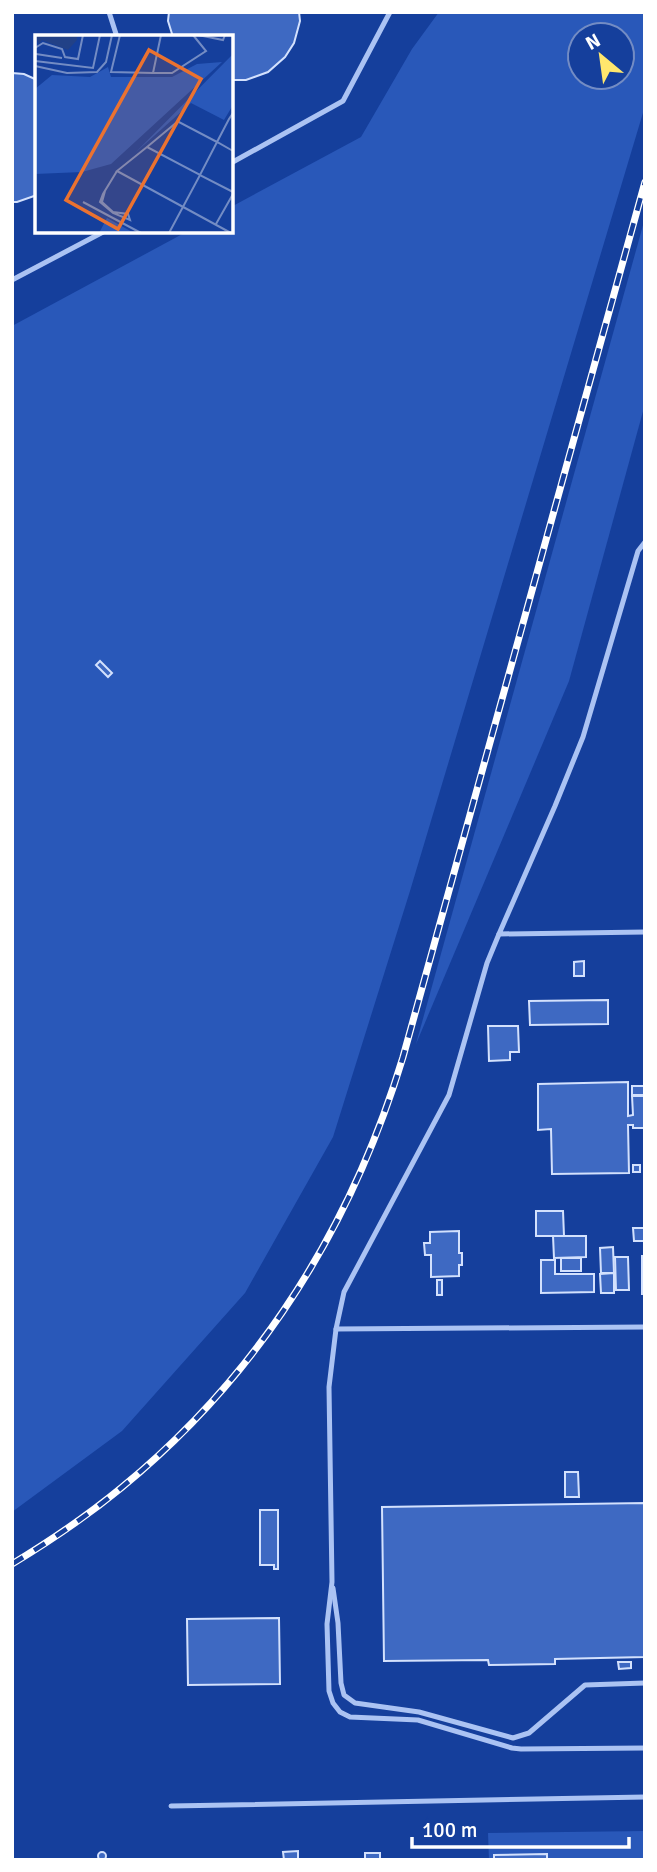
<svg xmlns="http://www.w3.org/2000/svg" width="657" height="1872" viewBox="0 0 657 1872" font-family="Signika,sans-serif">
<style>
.green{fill:#2958b9;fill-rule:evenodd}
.building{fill:#3e69c2;stroke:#d3e1fd;stroke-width:2}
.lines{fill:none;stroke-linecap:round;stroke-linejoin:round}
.lane{stroke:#abc3f3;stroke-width:5}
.rail-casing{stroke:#fff;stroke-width:7}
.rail{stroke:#153f9c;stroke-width:4.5;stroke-dasharray:13;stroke-linecap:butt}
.inset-road{fill:none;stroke:#738cc4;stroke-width:2}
.view{fill:#eb7230;fill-opacity:0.15;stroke:#eb7230;stroke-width:3.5}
.inset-edge{fill:none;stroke:#fff;stroke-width:3.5}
</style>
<rect width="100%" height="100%" fill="#153f9c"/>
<g class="green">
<path d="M439,12H645V106L410,891L333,1137L245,1293L122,1431L12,1512V326L188,231H231V207L361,137L412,49ZM580,35H622V77H580Z"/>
<path d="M645,218V404L569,681L416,1044Z"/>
<path d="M645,1831V1860H489L488,1833Z"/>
</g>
<g class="building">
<path d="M169,12H299L300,21L294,43L285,57L268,72L246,80H231V37H173L168,21Z"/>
<path d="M12,73L24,74L37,80V195L17,202H12Z"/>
<path d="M100,661L112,673L108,677L96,665Z"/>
<path d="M584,961V976H574V962Z"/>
<path d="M608,1000V1024L530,1025L529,1001Z"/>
<path d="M488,1026H518L519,1052H510V1060L489,1061Z"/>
<path d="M628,1082V1116L633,1115L632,1096H645V1128H633V1125H628L629,1173L552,1174L551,1129L538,1130V1084Z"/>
<rect x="632" y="1086" width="13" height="9"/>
<rect x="633" y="1165" width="7" height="7"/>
<path d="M536,1211H563L564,1236H536Z"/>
<path d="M633,1228H645V1241H634Z"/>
<path d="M459,1231V1253H462V1265H459V1276L431,1277V1255H425L424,1243H430V1232Z"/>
<path d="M553,1236H586V1257L554,1258Z"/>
<path d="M613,1247L614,1273H601L600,1248Z"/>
<rect x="642" y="1256" width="3" height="38"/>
<path d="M615,1257H628L629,1290H616Z"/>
<rect x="561" y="1258" width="20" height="13"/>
<path d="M541,1260H555V1274H594V1292L541,1293Z"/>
<path d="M614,1273V1293H601L600,1274Z"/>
<rect x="437" y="1280" width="5" height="15"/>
<path d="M565,1472H578L579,1497H565Z"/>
<path d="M645,1503V1657L555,1659V1664L489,1665L488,1660L384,1661L382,1507Z"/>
<path d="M260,1510H278V1569H274V1565H260Z"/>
<path d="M279,1618L280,1684L188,1685L187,1619Z"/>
<path d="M618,1662H631V1668L619,1669Z"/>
<path d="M298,1851V1860H284L283,1852Z"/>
<circle cx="102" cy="1856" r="4"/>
<rect x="365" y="1853" width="15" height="7"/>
<path d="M547,1854V1860H494V1855Z"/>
</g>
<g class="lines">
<g class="lane">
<path d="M109,12L117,37"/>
<path d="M231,163L343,101L390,12"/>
<path d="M12,280L105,231"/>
<path d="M645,542L638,551L583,737L555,806L499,934L645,932"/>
<path d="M499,934L487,963L449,1095L344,1292L336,1329L645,1327"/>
<path d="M336,1329L329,1387L332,1582L327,1624L329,1691L333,1703L340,1712L350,1717L418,1720L512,1748L521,1749L645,1748"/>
<path d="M333,1588L338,1623L341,1683L344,1695L355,1703L419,1712L513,1738L529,1733L585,1685L645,1683"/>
<path d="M171,1806L645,1797"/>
</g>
<g class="rail-casing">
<path id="rail" d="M12,1564C50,1541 87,1516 121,1488C260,1374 351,1228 403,1057L645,182"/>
</g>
<use href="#rail" class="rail"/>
</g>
<g transform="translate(35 35)">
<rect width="198" height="198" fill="#153f9c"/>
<path d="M198,19V70L189,85L156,68L101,117ZM187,27L76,129L47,137L0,139V54L17,40L55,42L73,32L76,42H137L162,29ZM72,183L99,198H64Z" fill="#2958b9"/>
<path d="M0,0H42V5L33,15L7,5L4,9Z" fill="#224187"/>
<path class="inset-road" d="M85,0L76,37L118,38M126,0L118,38H137L171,16L158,0M163,0L188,5L190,0M0,13L8,8L27,14L30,22L43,24L48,0M1,19L27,23M0,26L58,33L65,0M0,31L32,38L62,37L71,27L77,0M198,78L194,84L182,107L165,140L112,112L142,87H144L182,107L198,116M112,112L82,136L196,198M70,156L67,167L78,177L93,179L95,185L78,178L65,167L68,159L82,136M48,167L106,198M181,189L198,159M134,198L165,140L198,157"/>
<path class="view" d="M114,15L166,44L83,194L31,165Z"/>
<rect width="198" height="198" class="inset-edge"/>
</g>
<rect width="657" height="1872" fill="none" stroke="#ffffff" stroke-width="28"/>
<g transform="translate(601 56) rotate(331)"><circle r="33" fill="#153f9c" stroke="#738cc4" stroke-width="2"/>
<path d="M0-5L12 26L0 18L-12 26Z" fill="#ffe76d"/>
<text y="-10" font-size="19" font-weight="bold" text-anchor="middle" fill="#ffffff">N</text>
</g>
<path d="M412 1837v10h217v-10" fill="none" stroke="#ffffff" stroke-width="3.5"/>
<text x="422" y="1837" font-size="21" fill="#ffffff" stroke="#153f9c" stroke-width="5" paint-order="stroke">100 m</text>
</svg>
